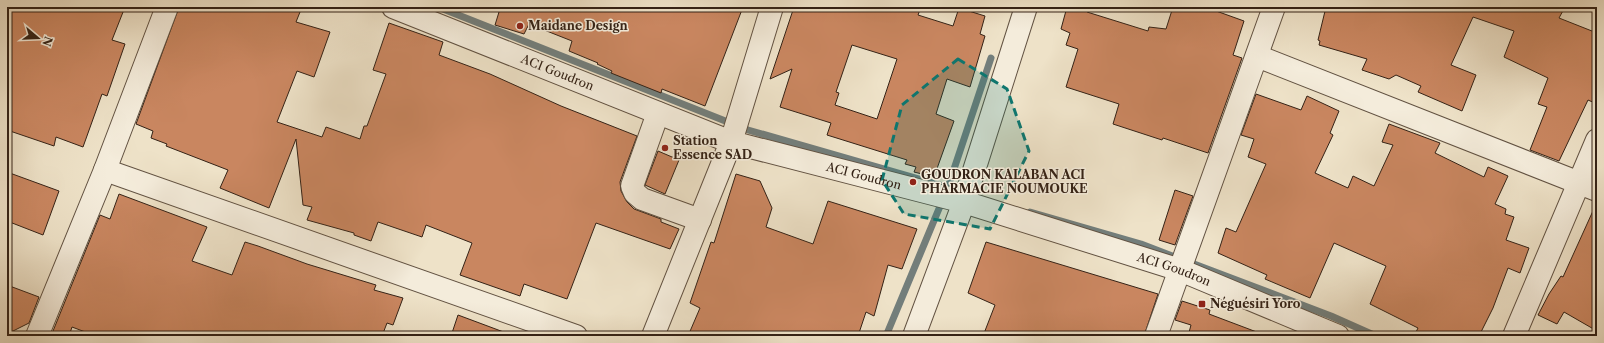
<svg xmlns="http://www.w3.org/2000/svg" width="1604" height="343" viewBox="0 0 1604 343" font-family="'Libre Caslon Text',serif">
<style>
.lines{fill:none;stroke-linecap:round;stroke-linejoin:round}
.stream{stroke:#737e7b;stroke-width:7}
.building{fill:#c98660;stroke:#342216;fill-rule:evenodd}
.minor-casing{stroke:#625242;stroke-width:24}
.minor{stroke:#f4ecdb;stroke-width:22}
.marked{fill:#0f766e;fill-opacity:0.2;stroke:#0f766e;stroke-width:3;stroke-dasharray:8 5;stroke-linejoin:round}
.poi-dot{fill:#8f2418;stroke:#f4ecdb;stroke-width:1.5}
.labels{text-anchor:middle;stroke-width:3;stroke-linejoin:round;paint-order:stroke}
.poi-label{font-size:12px;font-weight:bold;fill:#342216;stroke:#f4ecdb;text-anchor:start}
.street-label{font-size:12px;fill:#342216;stroke:#f4ecdb}
</style>
<rect width="100%" height="100%" fill="#eee2c8"/>
<filter id="stains"><feTurbulence type="fractalNoise" baseFrequency=".005" numOctaves="4"/><feColorMatrix values="0 0 0 0 .2 0 0 0 0 .09 0 0 0 0 .02 0 0 0 .5 -.17"/></filter>
<radialGradient id="worn" r=".72"><stop offset=".6" stop-color="#630" stop-opacity="0"/><stop offset="1" stop-color="#630" stop-opacity=".3"/></radialGradient>
<g class="lines">
<g class="stream">
<path d="M438,7L748,130L940,185"/>
<path d="M1030,212L1141,244L1180,259"/>
<path d="M1194,264L1331,316L1376,336"/>
<path d="M886,336L948,187L991,58"/>
</g>
</g>
<g class="building">
<path d="M7,7H125L112,40L125,44L107,96L102,94L83,147L56,137L54,146L7,130Z"/>
<path d="M179,7H302L296,22L330,32L314,77L297,71L277,122L322,137L326,127L360,139L364,126H367L386,74L373,70L389,23L443,42L439,55L490,74L561,106L637,136L620,182L621,191L627,202L634,209L661,219V222L679,229L670,249L596,223L567,299L524,284L520,296L460,275L472,243L426,225L422,237L378,222L371,241L354,235V233L307,220L312,207L303,205L296,139L269,208L220,188L228,170L166,146L167,144L151,138L153,131L136,124Z"/>
<path d="M489,7H743L705,106L662,89L661,93L611,73L612,71L597,64L598,63L569,51L572,41L529,24L524,34L495,25L499,12Z"/>
<path d="M794,7H921L918,15L953,26L959,8L985,16L980,34L985,36L970,87L947,79L936,114L954,121L934,177L914,172L916,167L905,164L907,160L827,135L831,123L780,107L792,69L770,79ZM852,45L897,59L877,119L835,105L839,93L836,92Z"/>
<path d="M1067,7H1088L1087,12L1148,31L1149,27L1166,29L1173,7L1192,11L1194,7H1205L1244,21L1233,55L1242,58L1208,153L1163,138L1162,140L1113,124L1119,104L1066,87L1078,49L1066,45L1070,33L1061,29Z"/>
<path d="M1326,7H1565L1559,18L1597,33V104L1588,100L1559,161L1530,150L1547,107L1538,104L1548,78L1504,57L1514,31L1473,17L1451,65L1476,75L1462,111L1418,92L1421,86L1396,75L1389,79L1362,70L1367,59L1319,45L1320,41L1318,40Z"/>
<path d="M1256,94L1301,110L1307,96L1339,111L1330,133L1333,135L1315,173L1348,188L1353,176L1374,186L1393,145L1382,142L1389,124L1440,143L1435,153L1484,177L1488,167L1508,176L1495,204L1506,209L1505,214L1514,217L1506,240L1529,248L1520,273L1508,268L1493,308L1479,336H1414L1418,328L1370,304L1386,266L1334,243L1310,298L1265,279L1267,275L1218,253L1226,228L1236,232L1266,164L1248,157L1254,139L1241,135Z"/>
<path d="M658,151L679,160L665,194L645,185Z"/>
<path d="M7,172L59,191L43,235L7,221Z"/>
<path d="M736,174L760,181L772,208L766,227L813,244L828,201L917,229L902,269L888,265L874,316L866,312L858,336H688L700,308L690,303L711,242L714,243Z"/>
<path d="M1175,190L1193,196L1175,245L1159,240Z"/>
<path d="M119,194L207,227L192,261L232,275L245,242L258,246L307,264L376,285L374,290L403,298L393,325L387,323L382,336H96L72,327L69,336H51L100,215L110,219Z"/>
<path d="M1597,202V331L1564,312L1557,324L1538,315L1549,294L1561,276L1563,277Z"/>
<path d="M986,242L1158,294L1144,336H983L995,305L968,293Z"/>
<path d="M7,285L39,297L29,323L7,334Z"/>
<path d="M1182,301L1210,310L1209,314L1262,334V336H1188L1191,325L1175,320Z"/>
<path d="M458,315L509,334L508,336H451Z"/>
</g>
<g class="lines">
<g class="minor-casing">
<g id="minor">
<path id="s1" d="M393,7L731,142L964,202L1180,270L1338,336"/>
<path d="M1257,56L1597,190"/>
<path d="M658,113L632,186L635,193L642,199L700,220"/>
<path d="M105,170L576,336"/>
<path d="M37,336L105,170L167,7"/>
<path d="M653,336L731,142L772,7"/>
<path d="M914,336L964,202L1026,7"/>
<path d="M1156,336L1274,7"/>
<path d="M1514,336L1597,140"/>
</g>
</g>
<use href="#minor" class="minor"/>
</g>
<path class="marked" d="M958,59L1007,89L1029,151L990,229L904,214L882,180L902,105Z"/>
<g class="poi-dot">
<circle cx="520" cy="26" r="4"/>
<circle cx="665" cy="148" r="4"/>
<circle cx="913" cy="182" r="4"/>
<rect x="1198" y="300" width="8" height="8" rx="2"/>
</g>
<g class="labels">
<g class="poi-label">
<text x="528" y="30">Maidane Design</text>
<text x="673" y="145">Station<tspan x="673" dy="14">Essence SAD</tspan></text>
<text x="921" y="179">GOUDRON KALABAN ACI<tspan x="921" dy="14">PHARMACIE NOUMOUKE</tspan></text>
<text x="1210" y="308">Néguésiri Yoro</text>
</g>
<g class="street-label">
<text dy="4" stroke="none"><textPath href="#s1" startOffset="177">ACI Goudron</textPath></text>
<text dy="4" stroke="none"><textPath href="#s1" startOffset="501">ACI Goudron</textPath></text>
<text dy="4" stroke="none"><textPath href="#s1" startOffset="825">ACI Goudron</textPath></text>
</g>
</g>
<rect width="1604" height="343" fill="none" stroke="#eee2c8" stroke-width="24"/>
<rect x="8" y="8" width="1588" height="327" fill="none" stroke="#342216" stroke-width="2"/>
<rect x="12" y="12" width="1580" height="319" fill="none" stroke="#342216"/>
<g transform="translate(38 38) rotate(109)" stroke="#f4ecdb" stroke-width="3" paint-order="stroke">
<path d="M0-3L7 15L0 10L-7 15Z" fill="#342216"/>
<text y="-6" font-size="11" font-weight="bold" text-anchor="middle" fill="#342216">N</text>
</g>
<rect width="100%" height="100%" filter="url(#stains)"/>
<rect width="100%" height="100%" fill="url(#worn)"/>
</svg>
